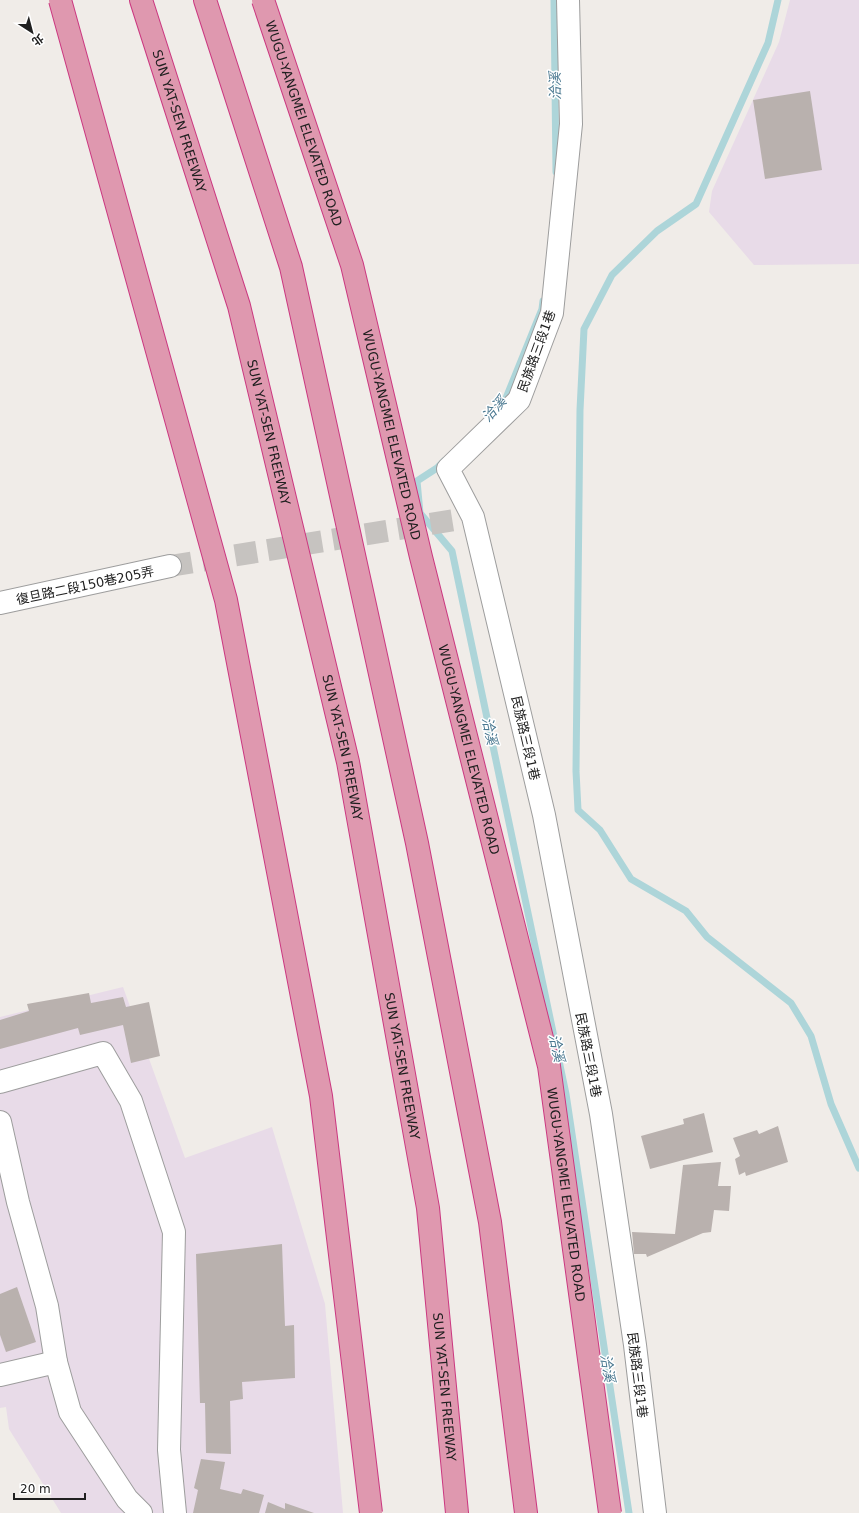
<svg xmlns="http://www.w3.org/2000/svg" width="859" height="1513" viewBox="0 0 859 1513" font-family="'DejaVu Sans','Noto Sans TC',sans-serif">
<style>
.industrial{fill:#e8dbe8}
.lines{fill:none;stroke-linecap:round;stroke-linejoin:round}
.stream{stroke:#add5d9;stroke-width:7}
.building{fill:#b9b1ae}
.minor-tunnel{stroke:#c6c3c0;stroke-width:22;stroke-dasharray:22 11;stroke-linecap:butt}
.minor-casing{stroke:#9d9d9d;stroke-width:24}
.highway-casing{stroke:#cb3880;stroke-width:24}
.minor{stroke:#fff;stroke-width:22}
.highway{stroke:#df98af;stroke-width:22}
.highway-bridge-casing{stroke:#cb3880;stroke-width:24;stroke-linecap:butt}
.highway-bridge{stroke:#df98af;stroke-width:22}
.labels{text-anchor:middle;stroke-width:3;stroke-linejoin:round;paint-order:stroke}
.street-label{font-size:13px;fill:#202020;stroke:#fff}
.water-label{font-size:14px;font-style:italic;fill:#4b7991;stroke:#fff}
</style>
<rect width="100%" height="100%" fill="#f0ece8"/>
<g class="industrial">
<path d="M790,0H859V264L754,265L709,212L712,191L779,42Z"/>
<path d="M123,987L185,1158L272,1127L325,1304L343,1513H61L9,1429L6,1407L0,1408V1017Z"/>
</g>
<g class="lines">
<g class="stream">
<path d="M554,0L556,172"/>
<path d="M778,0L768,43L696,204L657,231L612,275L584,329L580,410L576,771L578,810L600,830L631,879L686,911L707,937L791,1003L811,1036L831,1104L859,1168"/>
<path d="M502,402L506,398L542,309L543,301"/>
<path d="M444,461L437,468L417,481L420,513L452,551L566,1094L629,1513"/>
</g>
</g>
<g class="building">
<path d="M810,91L822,170L765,179L753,100Z"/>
<path d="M89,993L91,1003L123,997L126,1007L149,1002L160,1056L131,1063L123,1025L80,1035L78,1028L0,1049V1020L29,1011L27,1004Z"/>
<path d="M704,1113L713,1152L650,1169L641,1136L684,1124L683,1119Z"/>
<path d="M778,1126L788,1162L746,1176L745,1172L739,1175L735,1159L740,1156L733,1138L757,1130L759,1134Z"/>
<path d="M721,1162L718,1186H731L729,1211L714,1210L711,1232L703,1233L647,1257L646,1254H634L632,1232L675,1234L683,1165Z"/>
<path d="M282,1244L285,1326L294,1325L295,1378L242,1382L243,1399L230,1401L231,1454L206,1453L205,1403H200L196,1254Z"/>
<path d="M17,1287L36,1342L6,1352L0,1335V1294Z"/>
<path d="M201,1459L225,1462L220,1489L241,1494L243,1489L264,1495L259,1513H193L198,1490L194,1488Z"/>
<path d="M268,1502L285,1509V1503L314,1513H265Z"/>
</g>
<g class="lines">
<path class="minor-tunnel" d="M170,566L473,517"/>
<g class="minor-casing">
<g id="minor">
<path d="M568,0L571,124L552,313L519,400L448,469L473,517L544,815L601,1114L635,1345L655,1513"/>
<path d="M0,603L170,566"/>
<path d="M0,1082L103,1053L131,1101L174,1232L169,1450L175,1513"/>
<path d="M0,1122L18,1202L47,1306L56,1362L70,1412L127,1499L141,1513"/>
<path d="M0,1375L56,1362"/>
</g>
</g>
<g class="highway-casing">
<g id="highway">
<path id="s1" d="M141,0L239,306L348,762L428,1208L457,1513"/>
<path d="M205,0L291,267L417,843L490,1222L526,1513"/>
</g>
</g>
<use href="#minor" class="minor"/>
<use href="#highway" class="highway"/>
<g class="highway-bridge-casing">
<g id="highway-bridge">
<path d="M60,0L226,600L321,1096L371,1513"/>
<path id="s2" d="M263,0L352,265L421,557L549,1066L610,1513"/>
</g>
</g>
<use href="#highway-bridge" class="highway-bridge"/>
</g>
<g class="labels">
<g class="street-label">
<text dy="5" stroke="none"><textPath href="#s1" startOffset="127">SUN YAT-SEN FREEWAY</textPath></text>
<text dy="5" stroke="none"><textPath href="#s2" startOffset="130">WUGU-YANGMEI ELEVATED ROAD</textPath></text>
<text transform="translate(536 351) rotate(-70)" y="5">民族路三段1巷</text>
<text dy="5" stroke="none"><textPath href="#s1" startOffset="451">SUN YAT-SEN FREEWAY</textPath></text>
<text dy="5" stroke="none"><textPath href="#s2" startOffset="454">WUGU-YANGMEI ELEVATED ROAD</textPath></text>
<text transform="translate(85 585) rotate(-12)" y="5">復旦路二段150巷205弄</text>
<text transform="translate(526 738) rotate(77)" y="5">民族路三段1巷</text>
<text dy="5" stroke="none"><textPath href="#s1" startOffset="775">SUN YAT-SEN FREEWAY</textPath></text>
<text dy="5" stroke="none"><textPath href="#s2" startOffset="778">WUGU-YANGMEI ELEVATED ROAD</textPath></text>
<text transform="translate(589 1055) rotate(79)" y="5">民族路三段1巷</text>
<text dy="5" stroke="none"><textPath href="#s1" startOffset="1099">SUN YAT-SEN FREEWAY</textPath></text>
<text dy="5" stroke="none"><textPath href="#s2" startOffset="1234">WUGU-YANGMEI ELEVATED ROAD</textPath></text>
<text transform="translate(638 1375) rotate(83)" y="5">民族路三段1巷</text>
<text dy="5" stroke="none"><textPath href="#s1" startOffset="1423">SUN YAT-SEN FREEWAY</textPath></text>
</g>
<g class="water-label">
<text transform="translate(555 86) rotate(-91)" y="5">洽溪</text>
<text transform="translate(494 409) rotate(-48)" y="5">洽溪</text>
<text transform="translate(490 731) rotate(78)" y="5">洽溪</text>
<text transform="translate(557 1048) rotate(78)" y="5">洽溪</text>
<text transform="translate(608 1368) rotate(81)" y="5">洽溪</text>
</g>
</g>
<g transform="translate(32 32) rotate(144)" stroke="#ffffff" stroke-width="3" paint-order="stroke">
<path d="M0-3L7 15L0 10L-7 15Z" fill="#202020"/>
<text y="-6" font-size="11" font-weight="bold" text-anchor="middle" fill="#202020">北</text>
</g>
<path d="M14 1493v6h71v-6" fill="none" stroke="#202020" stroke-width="2"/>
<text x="20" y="1493" font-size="12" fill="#202020" stroke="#ffffff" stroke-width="3" paint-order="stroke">20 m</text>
</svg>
